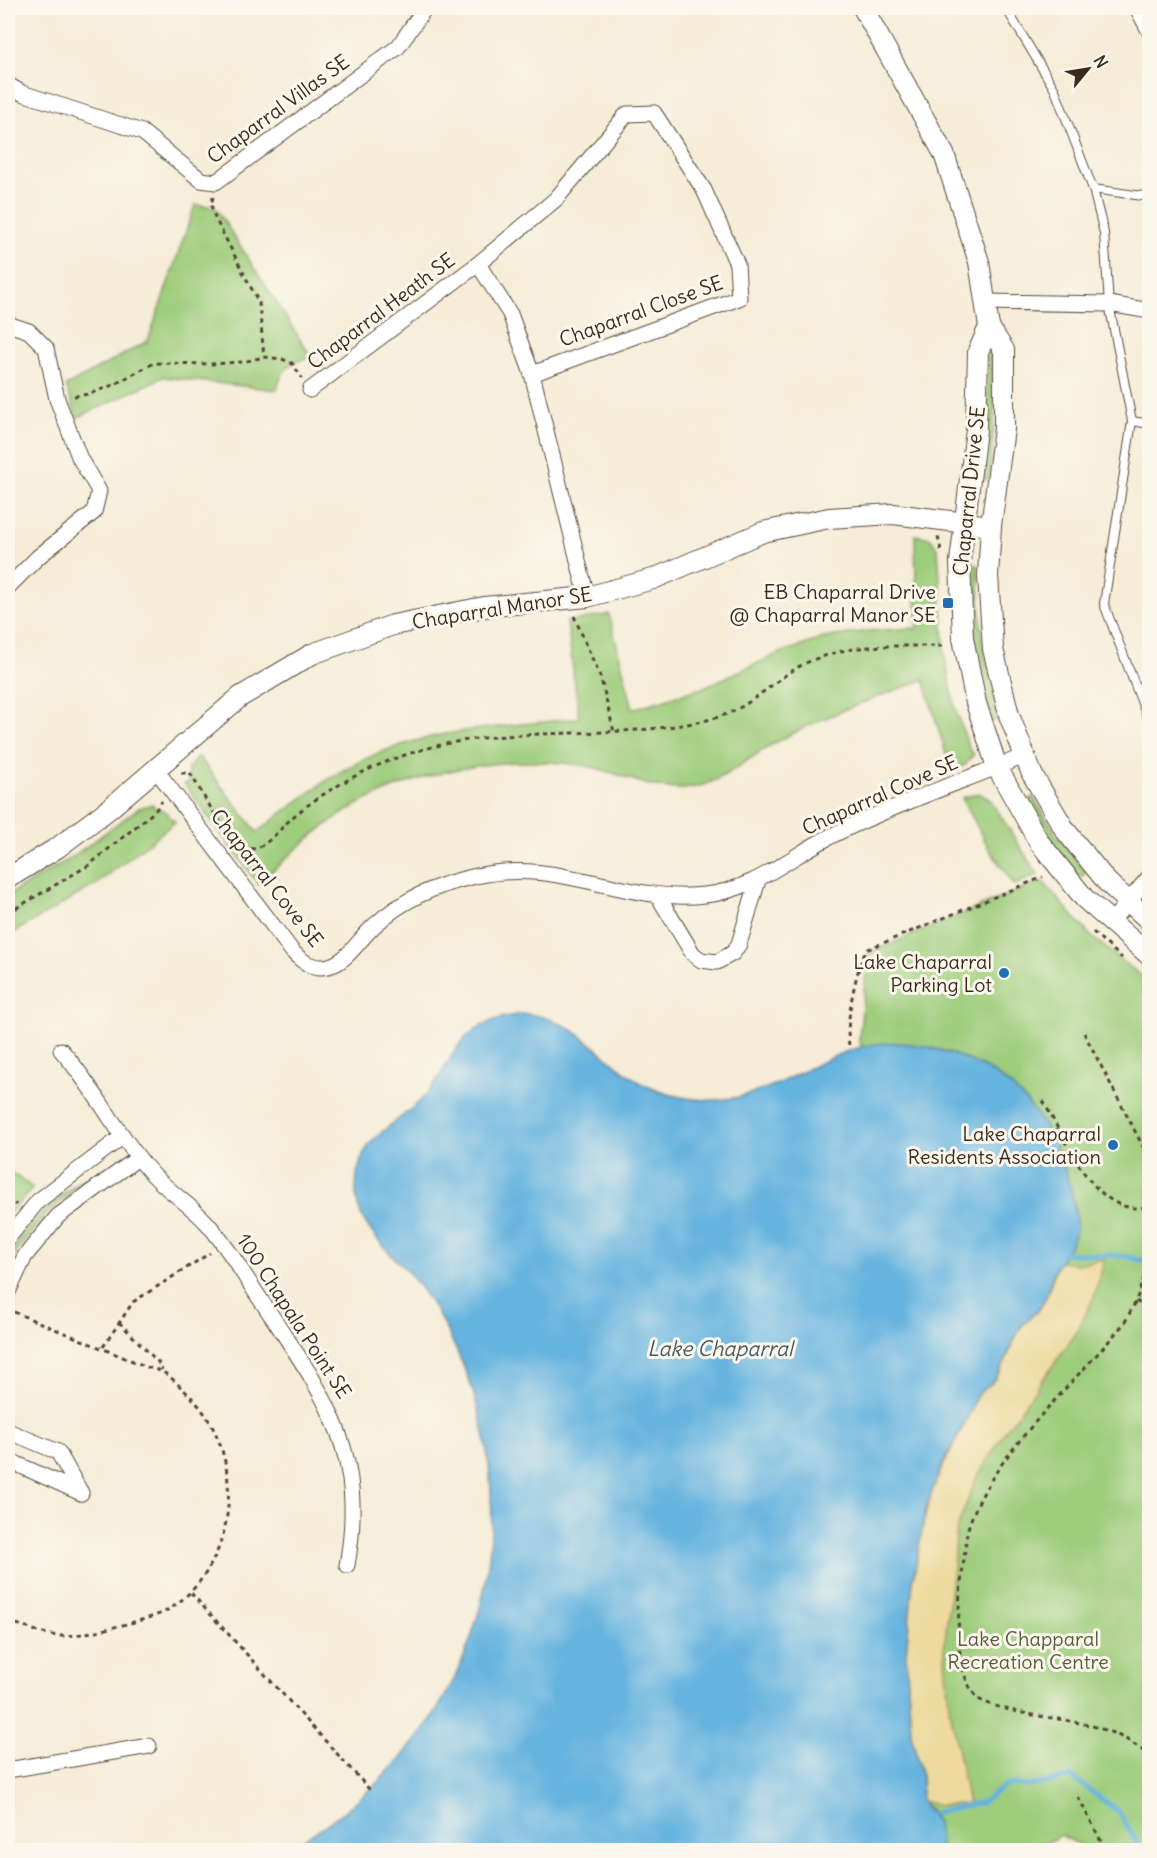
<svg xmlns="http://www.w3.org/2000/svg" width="1157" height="1858" viewBox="0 0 1157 1858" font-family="Delius,sans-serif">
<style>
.green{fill:#9dcc7a;stroke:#6c7b4c;stroke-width:1.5}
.sand{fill:#eeda9e;stroke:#94825e;stroke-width:1.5}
.water{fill:#65b3df;stroke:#506e7e;stroke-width:1.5}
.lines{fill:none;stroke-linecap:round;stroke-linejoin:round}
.stream{stroke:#65b3df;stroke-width:5}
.service-casing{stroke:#57473a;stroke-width:10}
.minor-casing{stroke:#57473a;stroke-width:17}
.tertiary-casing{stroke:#57473a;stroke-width:22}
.path{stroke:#57473a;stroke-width:3;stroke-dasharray:4.5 4.5;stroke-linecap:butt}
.service{stroke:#fff;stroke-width:8}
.minor{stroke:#fff;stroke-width:15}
.tertiary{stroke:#fff;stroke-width:20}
.poi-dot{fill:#1f6fb2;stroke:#fbf7ec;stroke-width:2}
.labels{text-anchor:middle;stroke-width:6;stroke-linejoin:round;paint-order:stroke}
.street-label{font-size:20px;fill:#3b2a1e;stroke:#fbf7ec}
.poi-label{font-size:20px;fill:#3b2a1e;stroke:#fbf7ec;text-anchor:end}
.park-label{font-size:20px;fill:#585b3a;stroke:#fbf7ec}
.water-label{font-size:21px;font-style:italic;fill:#4a5a62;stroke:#fbf7ec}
</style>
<rect width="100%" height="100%" fill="#fbf7ec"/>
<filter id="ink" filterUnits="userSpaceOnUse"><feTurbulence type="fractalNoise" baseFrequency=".0167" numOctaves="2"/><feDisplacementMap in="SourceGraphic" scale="12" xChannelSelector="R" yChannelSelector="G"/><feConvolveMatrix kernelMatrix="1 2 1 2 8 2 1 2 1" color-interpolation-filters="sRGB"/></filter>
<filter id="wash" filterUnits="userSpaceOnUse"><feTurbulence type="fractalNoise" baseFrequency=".008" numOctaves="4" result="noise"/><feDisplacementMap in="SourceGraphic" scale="24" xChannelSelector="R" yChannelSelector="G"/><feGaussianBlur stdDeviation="1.35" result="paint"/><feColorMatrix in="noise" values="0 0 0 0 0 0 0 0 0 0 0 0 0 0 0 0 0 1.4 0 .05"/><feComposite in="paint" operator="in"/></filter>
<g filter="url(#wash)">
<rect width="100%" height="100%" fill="#f6ecd7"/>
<g class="green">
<path d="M195,205L215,207L312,358C291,359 281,370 277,390L163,377L77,418L66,386L148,341Z"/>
<path d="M988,354H994C996,396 994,438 989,480L981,478L988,414Z"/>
<path d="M915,535L930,538L938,548L945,658L955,707L970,751L974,754L965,765L951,771L924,680C875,697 824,716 778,741C750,756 723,783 691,788C652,794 618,770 581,765C502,754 414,771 345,812C313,832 286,859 258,884L184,784L188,783V769L198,756L257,832C289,809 319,782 355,764C425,727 502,728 579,718L567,622L609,614L633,709L702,688L780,653L824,638L867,631L917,628Z"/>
<path d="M978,565L982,641L1000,719L992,721L975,651L970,566Z"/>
<path d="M978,793L990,799L1038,875L1014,885L990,850L962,798Z"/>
<path d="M1033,797L1055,833L1086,873L1080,878L1046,834L1026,801Z"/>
<path d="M153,804V807L165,811L175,822L97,884L8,936V895L68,860L139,808Z"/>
<path d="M1042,881L1091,936L1149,982V1850H1088L1061,1835L1034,1850H941L933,1813L921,1801L943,1463L971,1411L1065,1253L1075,1220L1062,1160L1049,1133L1034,1110L987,1069L948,1052L926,1047L885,1043L862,1048L859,1040L868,953Z"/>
<path d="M8,1170L33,1188L8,1215Z"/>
<path d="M84,1178L87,1181C54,1202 29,1232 8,1264C7,1237 63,1193 84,1178Z"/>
</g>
<path class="sand" d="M1105,1259L1094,1297L1077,1332L1002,1436L975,1481L957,1528L944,1649L949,1705L968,1804L938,1805L921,1801L922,1776L911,1735L906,1653L913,1581L918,1543L933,1487L971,1411C976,1389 983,1393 995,1379C1007,1364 1011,1345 1020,1329C1025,1320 1036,1314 1042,1305C1051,1291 1052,1276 1059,1262L1079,1264Z"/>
<path class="water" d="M521,1014C573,1014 600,1058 641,1083C661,1094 685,1099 707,1100C775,1102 821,1048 884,1043C910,1041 937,1048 961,1057C996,1070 1024,1093 1044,1125C1059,1148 1081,1206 1075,1234C1071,1248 1059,1260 1053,1274C1048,1285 1049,1296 1040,1307C1035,1314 1027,1320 1021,1327C1010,1343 1007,1364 994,1380C982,1394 976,1389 971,1411L943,1463L926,1508L913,1581L906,1653L911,1734L922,1776L921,1801L937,1822L941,1850H285C339,1820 387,1780 424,1729C504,1619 513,1460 451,1339C441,1318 428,1297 413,1278C393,1254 358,1228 356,1194C355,1178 360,1157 369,1145C384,1126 408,1115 424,1097C443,1078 451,1047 473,1031C488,1020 504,1017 521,1014Z"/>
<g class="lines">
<g class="stream">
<path d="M1065,1253L1123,1256L1150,1262"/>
<path d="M933,1813L981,1803L1002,1788L1011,1784L1028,1786L1072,1777L1119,1812L1141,1850"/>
<path d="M1146,1850L1150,1847"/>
</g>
</g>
</g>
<g filter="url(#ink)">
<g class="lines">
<g class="service-casing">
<g id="service">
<path d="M1006,8L1055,90L1093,189L1104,233L1109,304L1132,421L1104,604L1150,724"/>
<path d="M1093,189L1150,197"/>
<path d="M1132,421L1150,424"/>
</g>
</g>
<g class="minor-casing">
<g id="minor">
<path d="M1137,8L1150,32"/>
<path d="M8,85L22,93L142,132L201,180L216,182L398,47L425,8"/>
<path d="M654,113L704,190L737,264L739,298L532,374L510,314L478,264L556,199L627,114Z"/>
<path d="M986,302L1109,304L1150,311"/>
<path d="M8,324L29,331L46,348L57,399L80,459L99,491L94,512L38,557L8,587"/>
<path d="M532,374L587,597"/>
<path d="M310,390L478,264"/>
<path d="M157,771L292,951C303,963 315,971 332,965C349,959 361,937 375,925C403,899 439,884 476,876C560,857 623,904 705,895C756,890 790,856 835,834C896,804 961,782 1024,756"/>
<path d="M658,896L693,954L701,960L717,962L733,953L739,944L758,880"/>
<path d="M1110,923L1150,876"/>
<path d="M61,1050C94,1087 115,1131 147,1168C164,1189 189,1203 207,1223C230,1249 247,1281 267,1309C326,1397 367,1453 347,1565"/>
<path d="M8,1238L38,1201L123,1136"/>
<path d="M8,1292L25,1256L58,1216L138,1158"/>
<path d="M8,1431L58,1452L81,1493"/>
<path d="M8,1460L81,1493"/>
<path d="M8,1770L149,1746"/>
</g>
</g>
<g class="tertiary-casing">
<g id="tertiary">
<path d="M863,8L944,154L979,262L989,327L1004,350V429L991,526L988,576L993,649L1009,715L1032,774L1065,830L1107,882L1150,921"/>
<path d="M989,327L978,352L976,430L960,562L963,638L976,703L997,767L1039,842L1085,899L1150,956"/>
<path d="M8,878L57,848L109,809L240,697L312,654L393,625L484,607L587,597L653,579L763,532L829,518L893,514L991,526"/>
</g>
</g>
<g class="path">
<path d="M213,197L211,205L215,218L259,303L264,357"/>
<path d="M74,396L89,394L113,385L154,363L210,364L243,362L264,357L282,359L292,363L302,378"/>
<path d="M938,537L942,554"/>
<path d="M574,616L601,679L614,732"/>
<path d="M181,773H190C200,789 232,850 251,849C266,849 283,825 294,816C327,789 364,769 405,755C497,723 598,741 693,723C710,720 729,715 744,705C766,692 784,673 808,662C858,641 895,647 946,646"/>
<path d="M8,913L89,865L155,811L162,801"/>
<path d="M1093,932L1122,958"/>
<path d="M1084,1033L1150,1160"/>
<path d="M849,1045C845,1023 856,969 866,950L1043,877"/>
<path d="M1043,1101C1065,1138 1096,1222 1150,1206"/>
<path d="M8,1197L16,1205"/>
<path d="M1150,1260L1136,1301L1125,1322C1077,1382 987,1458 967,1532C963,1576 944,1668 980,1700C1039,1726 1096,1710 1150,1756"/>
<path d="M1136,1301L1150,1310"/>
<path d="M119,1322L158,1362L162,1370"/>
<path d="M103,1347L133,1302L210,1253"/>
<path d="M191,1593L370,1790"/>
<path d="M8,1621C24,1626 47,1637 65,1636C81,1636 153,1619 166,1611C242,1566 249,1449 185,1391C175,1382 166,1370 152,1369L9,1310"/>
<path d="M1078,1797L1100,1839L1109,1850"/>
</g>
<use href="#service" class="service"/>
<use href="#minor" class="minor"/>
<use href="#tertiary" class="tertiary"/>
</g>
</g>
<g class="poi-dot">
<rect x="942" y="597" width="12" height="12" rx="3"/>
<circle cx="1004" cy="973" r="6"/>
<circle cx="1113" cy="1145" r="6"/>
</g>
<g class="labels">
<g class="street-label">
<text transform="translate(278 109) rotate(-36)" y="7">Chaparral Villas SE</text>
<text transform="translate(381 311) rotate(-37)" y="7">Chaparral Heath SE</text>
<text transform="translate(641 311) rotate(-20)" y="7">Chaparral Close SE</text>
<text transform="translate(969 491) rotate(-84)" y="7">Chaparral Drive SE</text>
<text transform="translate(502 608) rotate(-9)" y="7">Chaparral Manor SE</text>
<text transform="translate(880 795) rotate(-24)" y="7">Chaparral Cove SE</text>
<text transform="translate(267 878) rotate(52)" y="7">Chaparral Cove SE</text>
<text transform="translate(294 1316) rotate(57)" y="7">100 Chapala Point SE</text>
</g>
<g class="poi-label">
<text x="936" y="599">EB Chaparral Drive<tspan x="936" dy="23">@ Chaparral Manor SE</tspan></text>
<text x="992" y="969">Lake Chaparral<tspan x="992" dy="23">Parking Lot</tspan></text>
<text x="1101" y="1141">Lake Chaparral<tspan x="1101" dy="23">Residents Association</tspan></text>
</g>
<g class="park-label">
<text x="1028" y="1646">Lake Chapparal<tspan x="1028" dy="23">Recreation Centre</tspan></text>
</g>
<g class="water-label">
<text x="720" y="1356">Lake Chaparral</text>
</g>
</g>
<rect width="1157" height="1858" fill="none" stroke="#fbf7ec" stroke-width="30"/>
<g transform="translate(1088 69) rotate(60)" stroke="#fbf7ec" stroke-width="4.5" paint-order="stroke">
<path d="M0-4.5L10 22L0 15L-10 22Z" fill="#3b2a1e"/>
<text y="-9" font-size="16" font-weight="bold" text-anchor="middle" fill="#3b2a1e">N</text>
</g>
</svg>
